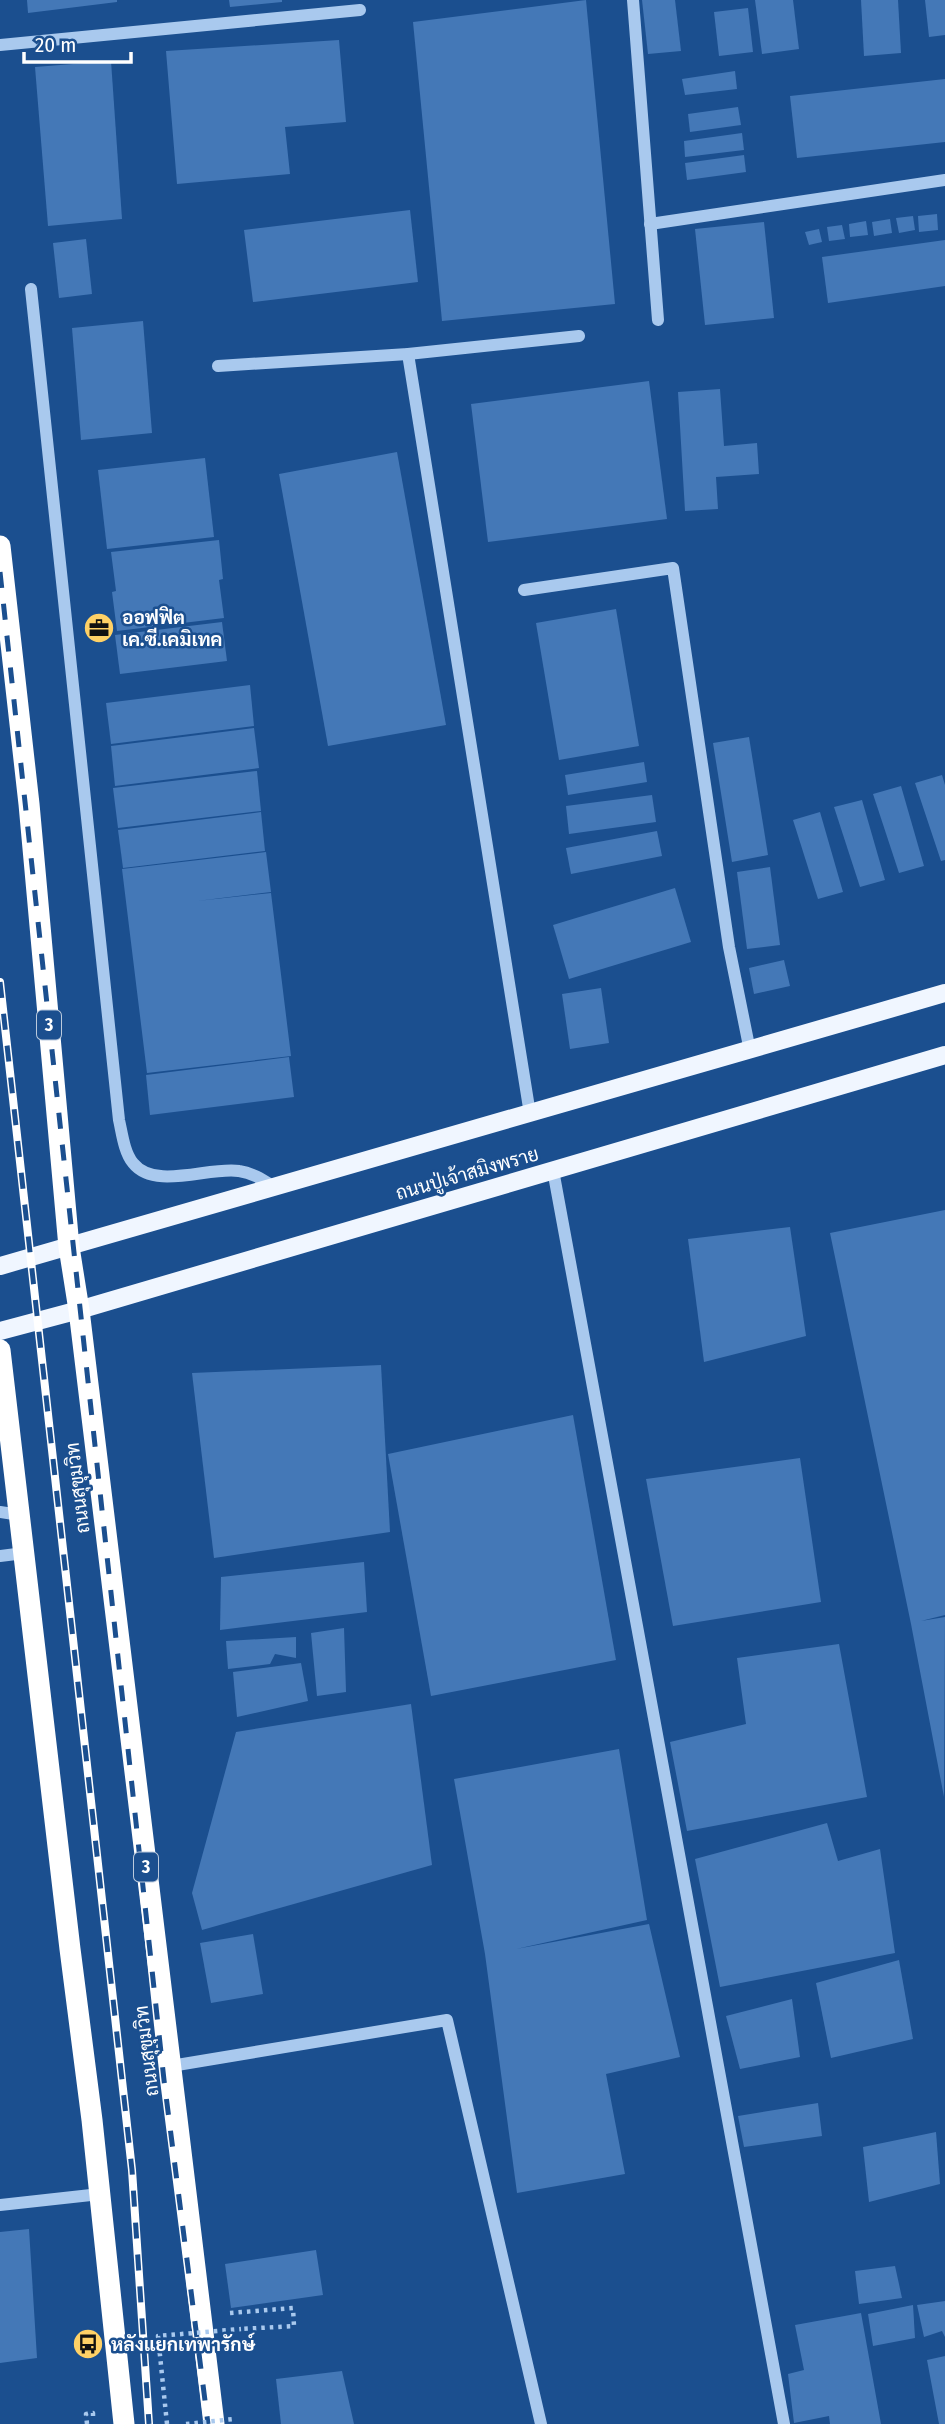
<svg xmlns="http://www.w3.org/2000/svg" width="945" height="2424" viewBox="0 0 945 2424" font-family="'Fira Sans Condensed',Sarabun,sans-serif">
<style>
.building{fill:#4478b7}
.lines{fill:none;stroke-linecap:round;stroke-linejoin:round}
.path{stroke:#a9c9ee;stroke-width:4.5;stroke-dasharray:3.5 5;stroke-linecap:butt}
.minor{stroke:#a9c9ee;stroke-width:12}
.major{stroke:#f0f6ff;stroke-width:18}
.highway{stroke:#fff;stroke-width:21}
.rail-casing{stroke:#fff;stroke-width:8}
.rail{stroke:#1b4f8f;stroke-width:5;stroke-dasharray:16;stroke-linecap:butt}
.path-bridge{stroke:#a9c9ee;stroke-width:4.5;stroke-dasharray:3.5 5;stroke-linecap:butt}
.labels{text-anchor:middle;stroke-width:5;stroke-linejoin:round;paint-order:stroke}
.shield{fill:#1b4f8f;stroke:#bbcadd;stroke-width:2}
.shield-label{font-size:18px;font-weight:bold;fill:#fff}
.poi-label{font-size:19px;font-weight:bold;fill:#fff;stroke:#1b4f8f;text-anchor:start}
.street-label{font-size:19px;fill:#fff;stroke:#1b4f8f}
</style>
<rect width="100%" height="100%" fill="#1b4f8f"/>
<g class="building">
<path d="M27,0H117V2L28,13Z"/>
<path d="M229,0H282V2L230,7Z"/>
<path d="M586,0L615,304L442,321L413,22Z"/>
<path d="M642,0H675L681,51L648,54Z"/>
<path d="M755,0H793L799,49L762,54Z"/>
<path d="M861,0H898L901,53L864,56Z"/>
<path d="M925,0H945V35L929,37Z"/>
<path d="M748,8L753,52L719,56L714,12Z"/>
<path d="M339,40L346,122L285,127L290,174L177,184L166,51Z"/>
<path d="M111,61L122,219L48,226L35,67Z"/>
<path d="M735,71L737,89L685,95L682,79Z"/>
<path d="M945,79V142L797,158L790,96Z"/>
<path d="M738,107L741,125L690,132L688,114Z"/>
<path d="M742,133L744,150L685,157L684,141Z"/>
<path d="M744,155L746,172L687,180L685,163Z"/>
<path d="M410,210L418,282L253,302L244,230Z"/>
<path d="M937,214L938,230L919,232L918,216Z"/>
<path d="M913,216L915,230L899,233L896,218Z"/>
<path d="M890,219L892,233L874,236L872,222Z"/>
<path d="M866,221L868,235L850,237L849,224Z"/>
<path d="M764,222L774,318L705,325L695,229Z"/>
<path d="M842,225L845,239L829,241L827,227Z"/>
<path d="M819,229L822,242L809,245L805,232Z"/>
<path d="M86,239L92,294L59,298L53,243Z"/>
<path d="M945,240V286L828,303L822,257Z"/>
<path d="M143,321L152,433L81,440L72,328Z"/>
<path d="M649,381L667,519L488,542L471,404Z"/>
<path d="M720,389L724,446L757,443L759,474L716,477L718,509L685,511L678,392Z"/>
<path d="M397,452L446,725L328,746L279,474Z"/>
<path d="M205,458L214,537L107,549L98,470Z"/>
<path d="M219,540L223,579L219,580L224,618L117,631L112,592L116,591L111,552Z"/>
<path d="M616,609L639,746L559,760L536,623Z"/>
<path d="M222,622L227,661L120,674L115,635Z"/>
<path d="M250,685L254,726L111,744L106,703Z"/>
<path d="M254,728L259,768L115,786L111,746Z"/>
<path d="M749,737L768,855L732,862L713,743Z"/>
<path d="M644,762L647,782L568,795L565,775Z"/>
<path d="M257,771L261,811L118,828L113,788Z"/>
<path d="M942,775L945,785V860L941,861L915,783Z"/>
<path d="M901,786L924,866L899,873L873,794Z"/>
<path d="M652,795L656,822L569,834L566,806Z"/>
<path d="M862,800L885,880L860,887L834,807Z"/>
<path d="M261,812L265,851L123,868L118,830Z"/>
<path d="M820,812L843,892L818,899L793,820Z"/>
<path d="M657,831L662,856L571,874L566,848Z"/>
<path d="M266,852L271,892L197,901L271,893L291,1056L147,1073L122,869Z"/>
<path d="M770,867L780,945L747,949L737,872Z"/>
<path d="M675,888L691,942L569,979L553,925Z"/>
<path d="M784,960L790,986L754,994L749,968Z"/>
<path d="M601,988L609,1043L570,1049L562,994Z"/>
<path d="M289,1057L294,1097L150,1115L146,1075Z"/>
<path d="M945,1210V1615L921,1621L945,1617L944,1797L911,1624L830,1233Z"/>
<path d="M790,1227L806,1336L704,1362L688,1239Z"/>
<path d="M381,1365L390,1532L214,1558L192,1373Z"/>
<path d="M573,1415L616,1660L431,1696L388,1454Z"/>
<path d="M800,1458L821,1602L673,1626L646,1479Z"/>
<path d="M364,1562L367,1612L220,1630L221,1577Z"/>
<path d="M344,1628L346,1692L317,1696L311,1633Z"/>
<path d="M296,1637V1658L275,1654L270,1664L228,1669L226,1641Z"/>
<path d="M839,1644L867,1797L687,1831L670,1742L746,1724L737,1658Z"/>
<path d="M301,1663L308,1701L237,1717L233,1672Z"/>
<path d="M411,1704L432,1865L202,1930L192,1893L236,1732Z"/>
<path d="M619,1749L647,1920L516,1949L649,1924L680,2057L606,2074L625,2174L517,2193L485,1954L454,1779Z"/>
<path d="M827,1823L838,1861L880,1849L895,1953L720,1987L695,1859Z"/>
<path d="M253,1934L263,1994L211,2003L200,1943Z"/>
<path d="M899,1960L913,2039L831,2058L816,1983Z"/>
<path d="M792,1999L800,2057L740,2069L726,2016Z"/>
<path d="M818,2103L822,2136L744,2147L738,2116Z"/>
<path d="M936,2132L940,2184L869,2202L863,2147Z"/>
<path d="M29,2229L37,2358L0,2363V2232Z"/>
<path d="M316,2250L323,2295L231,2308L225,2264Z"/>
<path d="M895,2266L902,2298L859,2304L855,2271Z"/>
<path d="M945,2301V2337L942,2331L924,2337L917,2305Z"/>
<path d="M913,2305L915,2338L873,2346L868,2314Z"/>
<path d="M861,2313L881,2424H830L829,2416L794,2423L788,2374L804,2370L795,2325Z"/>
<path d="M945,2356V2424H939L927,2360Z"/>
<path d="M342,2371L354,2424H281L276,2379Z"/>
</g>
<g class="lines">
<g class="path">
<path d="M230,2313L293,2308L294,2326L241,2329"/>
<path d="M87,2424L86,2414L93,2413V2416"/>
</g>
<g class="minor">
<path d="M633,0L658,320"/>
<path d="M0,45L360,10"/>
<path d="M650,224L945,180"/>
<path d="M31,289L119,1120C122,1133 124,1152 133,1163C155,1191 210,1166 239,1171C253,1173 263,1180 274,1187"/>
<path d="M408,354L530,1114"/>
<path d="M218,366L408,354L579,336"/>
<path d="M524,590L673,568L729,947L750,1051"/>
<path d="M553,1170L784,2424"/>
<path d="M0,1512L20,1515"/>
<path d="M0,1556L24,1553"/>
<path d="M171,2066L447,2020L541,2424"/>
<path d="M0,2205L100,2194"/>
</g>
<g class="major">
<path d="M0,1266L945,993"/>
<path d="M0,1331L79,1310L945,1055"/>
</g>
<g class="highway">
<path d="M0,546L29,804L69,1247L79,1310L214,2424"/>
<path d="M0,1350L70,1949L92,2120L124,2424"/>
</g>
<g class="rail-casing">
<g id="rail">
<path d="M0,572L164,2080L208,2424"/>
<path d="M0,982L132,2170L149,2424"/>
</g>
</g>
<use href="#rail" class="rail"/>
<g class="path-bridge">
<path d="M167,2424L158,2336L241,2329"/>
<path d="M186,2424L234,2419"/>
</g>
</g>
<defs>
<g id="office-disc" transform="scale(1.575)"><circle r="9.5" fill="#ffd166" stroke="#1b4f8f"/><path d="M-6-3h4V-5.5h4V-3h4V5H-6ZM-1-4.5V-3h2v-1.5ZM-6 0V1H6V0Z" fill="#111"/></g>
<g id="bus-disc" transform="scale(1.575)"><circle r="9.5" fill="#ffd166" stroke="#1b4f8f"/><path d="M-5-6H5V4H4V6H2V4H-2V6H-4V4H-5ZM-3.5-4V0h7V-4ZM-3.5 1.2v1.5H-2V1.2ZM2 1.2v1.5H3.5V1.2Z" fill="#111"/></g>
</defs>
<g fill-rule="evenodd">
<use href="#office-disc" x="99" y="628"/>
<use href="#bus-disc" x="88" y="2344"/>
</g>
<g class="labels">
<g class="shield">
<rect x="37" y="1010.5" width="24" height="29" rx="5"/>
<rect x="134" y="1852.5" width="24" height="29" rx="5"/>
</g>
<g class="shield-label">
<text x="49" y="1031">3</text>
<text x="146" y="1873">3</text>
</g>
<g class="poi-label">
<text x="122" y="624">ออฟฟิต<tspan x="122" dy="22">เค.ซี.เคมิเทค</tspan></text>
<text x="111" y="2351">หลังแยกเทพารักษ์</text>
</g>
<g class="street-label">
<text transform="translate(467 1173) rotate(-16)" y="7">ถนนปู่เจ้าสมิงพราย</text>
<text transform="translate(77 1488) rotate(-97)" y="7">ถนนสุขุมวิท</text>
<text transform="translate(146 2051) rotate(-97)" y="7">ถนนสุขุมวิท</text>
</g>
</g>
<path d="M24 52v10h107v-10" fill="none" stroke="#ffffff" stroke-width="3.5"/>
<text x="35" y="52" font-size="21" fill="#ffffff" stroke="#1b4f8f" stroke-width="5" paint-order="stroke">20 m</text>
</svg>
